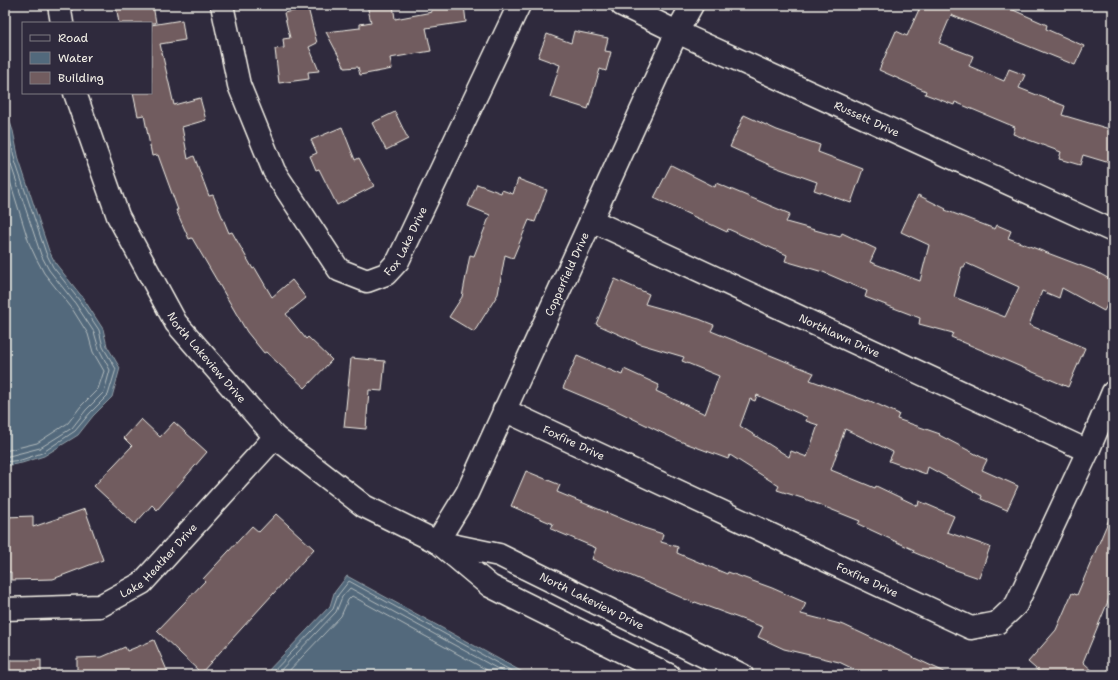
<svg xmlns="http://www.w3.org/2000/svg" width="1118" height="680" viewBox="0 0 1118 680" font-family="'Shantell Sans',sans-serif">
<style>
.water{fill:#52697c;stroke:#939fa7}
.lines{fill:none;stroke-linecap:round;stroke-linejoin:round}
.shore{stroke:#b3bbbd;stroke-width:1}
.building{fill:#715c5f;stroke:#f4f1e8;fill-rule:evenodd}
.minor-casing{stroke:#f4f1e8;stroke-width:25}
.minor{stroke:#2f2a3d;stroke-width:22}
.labels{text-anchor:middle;stroke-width:4;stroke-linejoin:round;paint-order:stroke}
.street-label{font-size:11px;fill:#f4f1e8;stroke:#2f2a3d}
</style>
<rect width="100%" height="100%" fill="#2f2a3d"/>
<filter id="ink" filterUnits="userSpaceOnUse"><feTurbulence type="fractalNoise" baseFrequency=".025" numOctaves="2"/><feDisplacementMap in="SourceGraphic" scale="8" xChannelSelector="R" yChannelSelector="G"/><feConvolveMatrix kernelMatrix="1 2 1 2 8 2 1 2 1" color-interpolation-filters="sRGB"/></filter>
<g filter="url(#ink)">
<g class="water">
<path d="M5,108L13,131L19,160L49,251L56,264L83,298L103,329L107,346L120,368L112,397L93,416L78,435L44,456L22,463L5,466Z"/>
<path d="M347,576L528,675H264L330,606L334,593Z"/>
</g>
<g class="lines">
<g class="shore">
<path d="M5,117L15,161L46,253L53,267L79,300L99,330L103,347L116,369L108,395L90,413L75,431L42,453L21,460L5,462"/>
<path d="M5,137L10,162L41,255L49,270L75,303L94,332L99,349L110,370L104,392L86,410L72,428L40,448L5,457"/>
<path d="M5,165L29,243L36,258L44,273L71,307L88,334L93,352L104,371L98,389L81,406L68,423L37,443L5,451"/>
<path d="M270,675L333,609L338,595L349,581L519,675"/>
<path d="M276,675L336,612L342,597L350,588L509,675"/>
<path d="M285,675L341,616L348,600L352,596L496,675"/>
</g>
</g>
<g class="building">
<path d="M116,5H153L156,23H119Z"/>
<path d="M367,5H393L395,19L432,12L430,5H464L466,22L426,28L431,51L390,58L392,69L360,75L358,67L345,68L326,32L360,28V24L371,22Z"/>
<path d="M921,5H1002L1047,25L1046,29L1084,46L1075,65L951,15L939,43L973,56L969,66L1004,81L1009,69L1025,75L1019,88L1065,106L1062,115L1113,130V164L1083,155L1080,165L1059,159L1061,152L1013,134L1015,127L955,102L954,105L925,94L926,91L879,70L896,31L907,36Z"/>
<path d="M308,8L317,43L309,47L319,71L308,72L309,79L279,83L275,49L284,48L283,39L290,38L284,13Z"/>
<path d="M182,20L185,40L160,44L174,105L200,98L206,120L182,127L188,159L194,156L209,196L213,195L229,233L232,232L253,269L255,268L272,297L292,280L306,298L286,314L306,339L308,337L332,360L305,388L266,352L264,353L247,332L192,238L189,239L176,210H178L158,155L152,156L144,115L138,116L133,93H151V25Z"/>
<path d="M574,31L608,38L605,51L611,52L606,71L600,69L588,109L550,97L560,65L538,57L547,34L571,43Z"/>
<path d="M395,112L408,139L386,150L372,123Z"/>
<path d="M744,115L777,130L820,145L818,152L863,169L851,203L814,190L817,182L772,166L730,147Z"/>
<path d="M342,127L355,160L359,158L374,186L337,205L319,169L316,170L310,156L317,153L311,140Z"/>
<path d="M671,165L715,187L716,183L790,214L786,222L840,237L842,233L876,249L870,262L920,281L929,245L901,232L918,195L946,209L945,210L995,229L997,225L1011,231L1008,238L1095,271L1113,281V294L1104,311L1062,288L1059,298L1042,291L1029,325L1085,348L1068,387L951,337L953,333L919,324L920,318L865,297L867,291L823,272L785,261L787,255L728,229L727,232L654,198ZM966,263L1019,287L1005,317L954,297L962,267H964Z"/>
<path d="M518,179L547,190L535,222L529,220L513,258L505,255L498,294L474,332L449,317L462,297L470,255L474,256L490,215L468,206L477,184L501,193L502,190L513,194Z"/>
<path d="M615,279L649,294L645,304L699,319L714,325L711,331L814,373L810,380L867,401L868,400L899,414L897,419L940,434L939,435L987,460L982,470L1018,486L1007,510L981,499L982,496L928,467L926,474L889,461L893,452L845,429L831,470L875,488L876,486L918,506L919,501L954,516L947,532L990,547L979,578L944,566V565L913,552L914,550L858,524L860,521L805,499L777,490L779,486L730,455L728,459L677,440L613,409L563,388L577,356L622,375L624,369L659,385L656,391L705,414L719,376L682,361L684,357L640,344L596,324ZM757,395L807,417L806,421L818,425L807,457L791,451L789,457L740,426L750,399L755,401Z"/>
<path d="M351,358L385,361L382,391L369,390L366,429L344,427Z"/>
<path d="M141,419L160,437L174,422L207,452L157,510L152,505L135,524L94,486L132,446L124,438Z"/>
<path d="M526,471L560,485L557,492L644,528L663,534L661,542L678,547L677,553L727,574L728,572L772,588L806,603L801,614L844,625L951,675H866L839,662L784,649L758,637L763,627L695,602L694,603L592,559L596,548L551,529L553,524L511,506Z"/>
<path d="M85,509L103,560L53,579L11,580V572H5V517L33,516V527Z"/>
<path d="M1113,510V601L1109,599L1083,662L1097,675H1043L1028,662L1056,630L1072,593L1077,595Z"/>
<path d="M276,514L314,549L201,673L157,631L205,581L203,579L252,526L259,532Z"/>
<path d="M154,640L169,675H77V658L102,657L125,647L127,651Z"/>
<rect x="5" y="660" width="36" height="15"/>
</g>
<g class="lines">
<g class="minor-casing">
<g id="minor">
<path d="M59,5L62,23"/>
<path id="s1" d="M222,5L239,85L274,171L339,270L367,281L386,274L398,261L519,5"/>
<path id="s2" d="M622,5L677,32L1113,231"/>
<path id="s3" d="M75,93L118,216L176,323L275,437L364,506L437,542L499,555L742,675"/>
<path id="s4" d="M591,220L1088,451"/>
<path id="s5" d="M504,410L971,628L997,623L1016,605L1088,451L1113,392"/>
<path id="s6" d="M437,542L467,493L677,32L692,5"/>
<path d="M440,544L490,586L669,675"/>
<path id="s7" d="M5,609L100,606L142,583L275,437"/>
</g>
</g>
<use href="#minor" class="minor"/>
</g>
</g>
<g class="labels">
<g class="street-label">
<text dy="4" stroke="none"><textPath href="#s2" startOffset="270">Russett Drive</textPath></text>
<text dy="4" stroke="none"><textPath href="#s1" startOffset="382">Fox Lake Drive</textPath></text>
<text dy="4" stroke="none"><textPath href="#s6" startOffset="298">Copperfield Drive</textPath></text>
<text dy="4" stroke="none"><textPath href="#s4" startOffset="274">Northlawn Drive</textPath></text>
<text dy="4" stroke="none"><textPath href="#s3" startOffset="298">North Lakeview Drive</textPath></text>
<text dy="4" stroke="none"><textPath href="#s5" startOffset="77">Foxfire Drive</textPath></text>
<text dy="4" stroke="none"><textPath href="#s7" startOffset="170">Lake Heather Drive</textPath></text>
<text dy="4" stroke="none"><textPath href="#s5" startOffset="401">Foxfire Drive</textPath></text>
<text dy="4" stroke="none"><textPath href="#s3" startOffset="764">North Lakeview Drive</textPath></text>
</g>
</g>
<rect width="1118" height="680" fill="none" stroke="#2f2a3d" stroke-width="20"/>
<rect x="10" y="10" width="1098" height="660" fill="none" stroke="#f4f1e8" stroke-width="1.5" filter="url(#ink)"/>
<rect x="22" y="22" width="130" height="72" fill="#2f2a3d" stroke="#7e7a81"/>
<rect x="30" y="35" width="20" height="6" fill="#2f2a3d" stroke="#7e7a81"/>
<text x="58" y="42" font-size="12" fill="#f4f1e8">Road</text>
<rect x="30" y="52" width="20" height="12" fill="#52697c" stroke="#7e7a81"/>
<text x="58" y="62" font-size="12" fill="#f4f1e8">Water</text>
<rect x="30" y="72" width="20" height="12" fill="#715c5f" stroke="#7e7a81"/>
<text x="58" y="82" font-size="12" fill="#f4f1e8">Building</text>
</svg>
